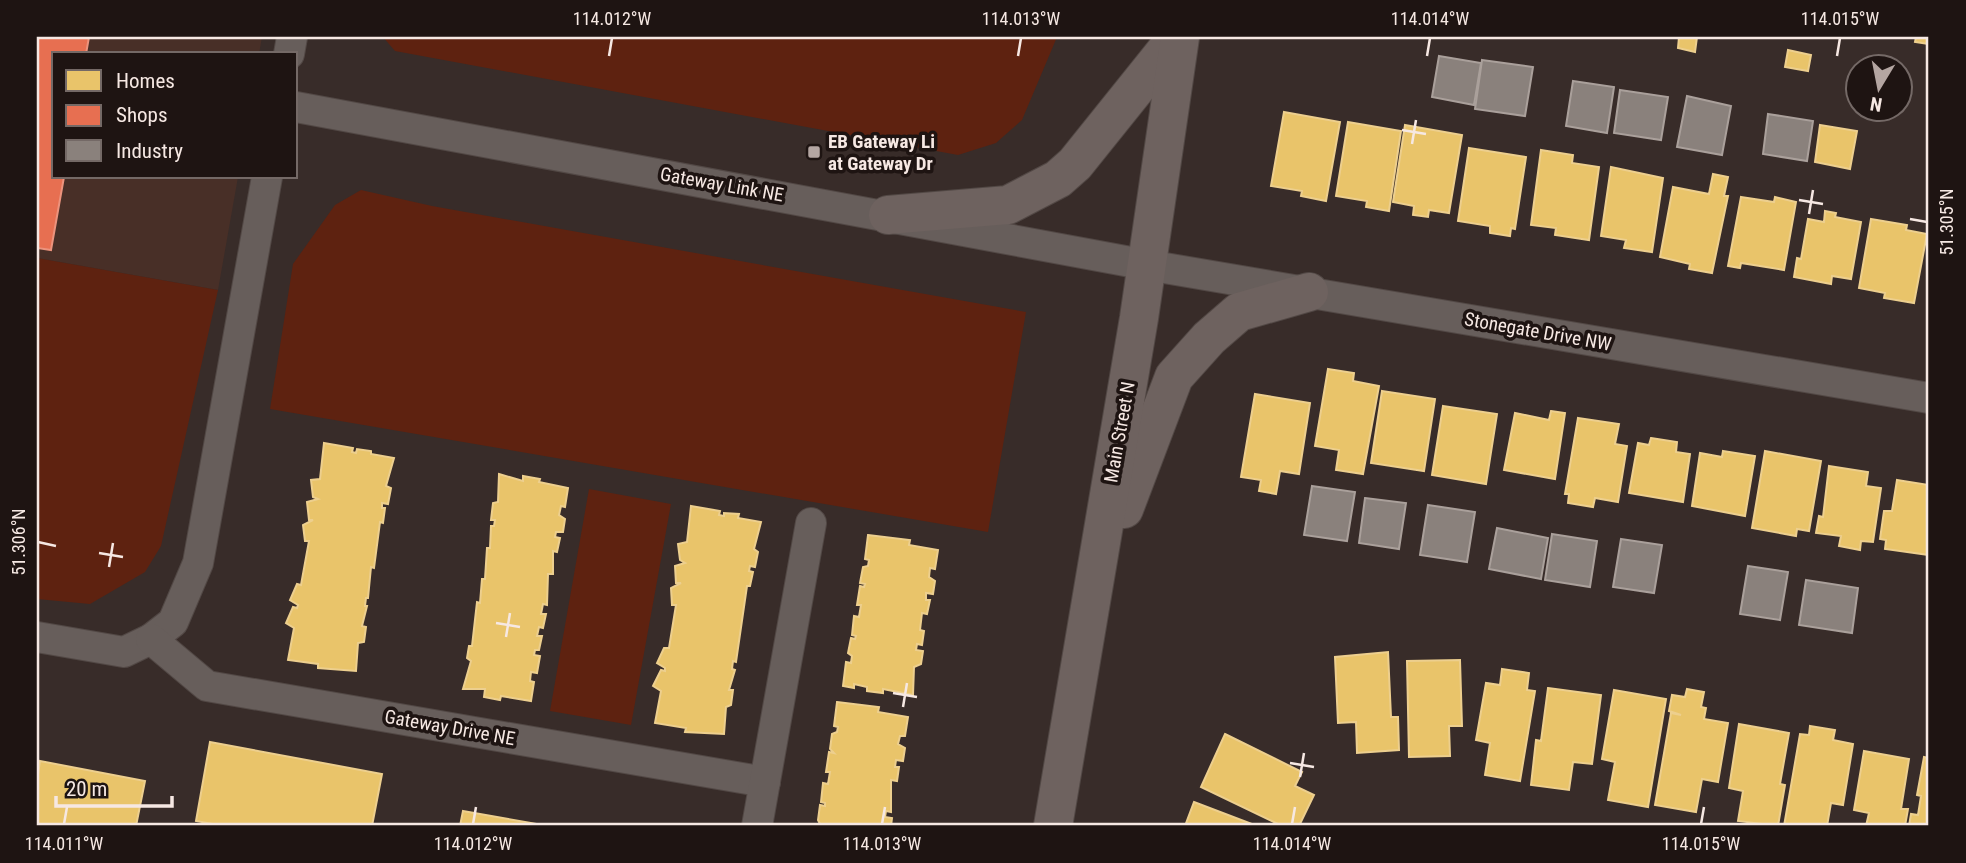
<svg xmlns="http://www.w3.org/2000/svg" width="1966" height="863" viewBox="0 0 1966 863" font-family="'Roboto Condensed',sans-serif">
<style>
.built{fill:#482f27}
.green{fill:#5e2210}
.homes{fill:#e9c46a;stroke:#edcf8e;stroke-width:2}
.shops{fill:#e76f51;stroke:#ec937d;stroke-width:2}
.industry{fill:#8a817c;stroke:#aaa09b;stroke-width:2}
.lines{fill:none;stroke-linecap:round;stroke-linejoin:round}
.street-casing{stroke:#524845;stroke-width:32}
.secondary-casing{stroke:#524845;stroke-width:40}
.street{stroke:#675e5b;stroke-width:30}
.secondary{stroke:#6e625f;stroke-width:38}
.ticks{fill:none;stroke:#f6e8e3;stroke-width:2.5}
.poi-dot{fill:#b4a6a2;stroke:#1e1412;stroke-width:2.5}
.labels{text-anchor:middle;stroke-width:7;stroke-linejoin:round;paint-order:stroke}
.poi-label{font-size:19px;font-weight:bold;fill:#f6e8e3;stroke:#1e1412;text-anchor:start}
.street-label{font-size:19px;fill:#f6e8e3;stroke:#1e1412}
.neatline{fill:none;stroke:#f6e8e3;stroke-width:2.5}
.ticks-label{font-size:18px;text-anchor:middle;fill:#f6e8e3}
</style>
<rect width="100%" height="100%" fill="#382c29"/>
<path class="built" d="M37,37H262L259,54H54V177H238L218,290L37,258Z"/>
<g class="green">
<path d="M383,37H1057L1022,120L996,143L958,155L395,51Z"/>
<path d="M361,190L432,206L1026,312L988,532L270,409L293,264L335,205Z"/>
<path d="M37,258L218,290L161,546L145,572L90,604L37,599Z"/>
<path d="M589,489L671,504L631,725L550,711Z"/>
</g>
<g class="homes">
<path d="M1679,37H1697L1695,52L1678,48Z"/>
<path d="M1916,37H1929V44L1915,42Z"/>
<path d="M1788,50L1811,55L1808,71L1785,67Z"/>
<path d="M1284,112L1340,122L1326,201L1301,196L1302,191L1271,186Z"/>
<path d="M1348,122L1401,131L1389,211L1366,207L1367,201L1336,196Z"/>
<path d="M1405,125L1462,135L1449,213L1429,210L1428,217L1413,215L1414,206L1393,202Z"/>
<path d="M1820,125L1857,131L1850,169L1815,162Z"/>
<path d="M1469,148L1526,157L1515,229L1511,228L1510,236L1490,233V226L1458,221Z"/>
<path d="M1541,150L1573,155L1572,163L1599,167L1589,240L1555,235L1556,228L1531,225Z"/>
<path d="M1611,167L1663,178L1652,252L1624,248L1626,240L1601,236Z"/>
<path d="M1713,174L1728,177L1724,196H1728L1712,273L1689,269L1690,264L1660,257L1673,187L1709,194Z"/>
<path d="M1741,197L1774,202L1775,197L1796,202L1784,270L1741,263L1740,268L1728,266Z"/>
<path d="M1825,211L1836,213L1835,217L1861,222L1851,279L1832,276L1831,284L1794,277L1797,258L1801,259L1808,219L1824,222Z"/>
<path d="M1871,219L1907,225L1906,230L1927,234L1914,303L1884,298L1885,293L1859,288Z"/>
<path d="M1328,369L1354,373L1353,381L1379,386L1363,474L1336,470L1339,450L1315,446Z"/>
<path d="M1382,391L1435,399L1424,471L1371,463Z"/>
<path d="M1255,394L1310,403L1299,474L1280,471L1276,494L1259,491L1261,480L1241,477Z"/>
<path d="M1443,406L1497,414L1486,484L1432,475Z"/>
<path d="M1551,411L1565,413L1555,479L1504,470L1515,413L1549,420Z"/>
<path d="M1578,418L1619,424L1615,444L1627,446L1618,502L1595,498L1593,507L1568,503L1569,494H1565Z"/>
<path d="M1651,438L1677,442L1676,452L1690,454L1683,502L1629,493L1638,443L1649,445Z"/>
<path d="M324,443L353,448L352,452L356,453L357,449L371,451V454L394,458L386,486L391,488L388,504L382,503V508H385L383,523L380,522L374,568L371,567L368,598H366L365,606H367L362,626L366,627L364,642L358,643L356,671L318,668V664L288,660L294,628L286,623L293,607L297,608L298,605L290,600L297,584L301,585L309,541H305L303,525L313,520H309L307,502L318,499L313,497L311,480L320,479Z"/>
<path d="M1723,451L1755,456L1745,516L1692,506L1700,453L1722,457Z"/>
<path d="M1765,451L1821,461L1809,531L1797,529L1796,536L1752,528Z"/>
<path d="M1829,466L1868,472L1866,486L1881,488L1873,542L1861,541L1860,550L1839,546L1841,536L1816,533L1819,516L1823,517Z"/>
<path d="M499,474L523,481V476L540,479L539,482L568,488L565,507L561,506L559,515L565,519L563,532H556L555,537L560,538L557,552L553,551V574H548L547,605L543,604L541,614H546L543,628L539,627L537,636H542L539,650H535L534,655L540,656L537,673L531,672L530,681L534,682L531,701L501,696L500,700L484,697L485,689H463L471,661L467,658L469,646H472L477,602L480,603L482,579H485L487,548H490L491,526H494L495,520H491L493,503L498,502Z"/>
<path d="M1897,480L1929,485V555L1885,549L1886,540L1880,539L1884,511H1892Z"/>
<path d="M691,506L720,511L719,515L724,516V513L739,514L738,518L761,522L754,549L758,552L755,567L750,566L749,571L753,572L750,586H747L736,662L733,661L732,669L735,670L729,690H733L731,705L726,707L724,734L685,732L686,728L655,723L661,691L653,686L661,670L665,671V668L657,663L664,648H669L676,605H672L671,588L681,583H676L675,566L685,563L680,560L678,544L687,542Z"/>
<path d="M868,535L910,540L909,545L938,550L935,569L930,568L929,577L935,581L933,594L926,593V600H930L927,614L922,613L920,630L924,631L922,645L917,644L916,650L923,651L921,664L914,667L913,695L883,689V693L867,691V687L854,684V688L843,686L846,662L851,663L852,656L848,653L851,638L855,639L856,636L852,635L854,616L859,617L861,605H857L860,586L864,587L865,584L860,583L863,567L868,566L869,560L865,559Z"/>
<path d="M1388,652L1391,717H1398L1399,750L1357,753L1356,722L1338,723L1335,657Z"/>
<path d="M1460,660L1462,726H1449L1450,756L1409,757L1407,661Z"/>
<path d="M1502,669L1529,673L1527,690L1535,691L1520,781L1485,775L1490,743L1476,740L1486,683L1500,685Z"/>
<path d="M1548,688L1601,695L1592,764L1573,762L1569,790L1531,785L1536,740L1541,741Z"/>
<path d="M1687,689L1704,692L1701,707L1706,708L1704,719L1728,723L1718,782L1702,779L1696,812L1655,805L1671,713L1681,715L1669,711L1672,695L1685,697Z"/>
<path d="M1614,690L1666,699L1648,807L1608,800L1615,762L1602,759Z"/>
<path d="M837,702L879,707L878,712L908,717L905,736H900L898,744L905,748L903,761L896,760L895,767H899L897,781L891,780V812L886,811L885,817L892,818L891,826H821L818,820L820,805L825,806V803L821,802L823,783L828,784L830,772H826L829,752L834,753L830,749L832,734L837,732L838,727L834,726Z"/>
<path d="M1739,724L1789,733L1780,784L1785,785L1778,826L1738,821L1743,791L1729,788Z"/>
<path d="M1810,726L1835,730L1833,740L1853,744L1843,805L1831,803L1827,826H1784L1800,734L1809,735Z"/>
<path d="M1225,734L1302,772L1295,786L1314,795L1299,826H1282L1201,787Z"/>
<path d="M210,742L382,774L372,826H224L196,821Z"/>
<path d="M1864,751L1909,759L1901,809H1908L1905,826H1866L1869,813L1854,810Z"/>
<path d="M1924,757L1929,758V826H1909L1911,814L1918,815L1921,796L1917,795Z"/>
<path d="M40,761L145,781L136,826H37V781Z"/>
<path d="M1194,802L1257,826H1185Z"/>
<path d="M463,811L548,826H460Z"/>
</g>
<path class="shops" d="M37,37H89L86,54H54V177H64L51,250L37,248Z"/>
<g class="industry">
<path d="M1439,56L1481,63L1474,105L1432,97Z"/>
<path d="M1482,60L1533,67L1525,116L1475,109Z"/>
<path d="M1573,81L1614,87L1607,133L1566,126Z"/>
<path d="M1620,90L1668,97L1661,140L1614,133Z"/>
<path d="M1687,96L1731,106L1722,155L1677,147Z"/>
<path d="M1768,114L1813,121L1807,161L1763,154Z"/>
<path d="M1312,486L1355,492L1347,541L1304,535Z"/>
<path d="M1365,498L1406,503L1399,549L1359,543Z"/>
<path d="M1428,505L1475,512L1467,562L1420,555Z"/>
<path d="M1497,528L1548,538L1541,579L1489,569Z"/>
<path d="M1552,534L1597,541L1590,587L1545,580Z"/>
<path d="M1621,539L1662,545L1654,593L1613,587Z"/>
<path d="M1748,566L1788,572L1780,620L1740,614Z"/>
<path d="M1806,580L1858,588L1852,633L1799,625Z"/>
</g>
<g class="lines">
<g class="street-casing">
<g id="street">
<path d="M289,54L292,37"/>
<path d="M296,107L1147,265L1929,398"/>
<path d="M37,637L124,652L151,639L173,622L198,563L267,177"/>
<path d="M151,639L207,686L765,782"/>
<path d="M757,826L811,523"/>
</g>
</g>
<g class="secondary-casing">
<g id="secondary">
<path d="M888,215L1008,205L1058,179L1075,164L1177,37"/>
<path d="M1124,509L1174,377L1209,338L1239,312L1309,292"/>
<path d="M1053,826L1139,318L1180,37"/>
</g>
</g>
<use href="#street" class="street"/>
<use href="#secondary" class="secondary"/>
</g>
<path class="ticks" d="M609,56L612,38M1018,56L1021,38M1427,56L1430,38M1837,56L1840,38M1402,130L1426,134M1412,144L1416,120M1799,200L1823,204M1809,214L1813,190M1910,219L1927,222M38,542L56,546M99,553L123,557M109,567L113,543M496,623L520,627M506,637L510,613M893,693L917,697M903,707L907,683M1290,763L1314,767M1300,777L1304,753M64,824L67,807M473,824L476,807M882,824L885,807M1292,824L1295,807M1701,824L1704,807"/>
<rect class="poi-dot" x="807" y="145" width="14" height="14" rx="3.5"/>
<g class="labels">
<g class="poi-label">
<text x="828" y="148">EB Gateway Li<tspan x="828" dy="22">at Gateway Dr</tspan></text>
</g>
<g class="street-label">
<text transform="translate(722 184) rotate(10)" y="7">Gateway Link NE</text>
<text transform="translate(1538 331) rotate(10)" y="7">Stonegate Drive NW</text>
<text transform="translate(1119 432) rotate(-80)" y="7">Main Street N</text>
<text transform="translate(450 727) rotate(10)" y="7">Gateway Drive NE</text>
</g>
</g>
<rect width="1966" height="863" fill="none" stroke="#1e1412" stroke-width="77"/>
<rect x="52" y="52" width="245" height="126" fill="#1e1412" stroke="#746966" stroke-width="2"/>
<rect x="66" y="70" width="35" height="21" fill="#e9c46a" stroke="#746966" stroke-width="2"/>
<text x="116" y="88" font-size="21" fill="#f6e8e3">Homes</text>
<rect x="66" y="105" width="35" height="21" fill="#e76f51" stroke="#746966" stroke-width="2"/>
<text x="116" y="122" font-size="21" fill="#f6e8e3">Shops</text>
<rect x="66" y="140" width="35" height="21" fill="#8a817c" stroke="#746966" stroke-width="2"/>
<text x="116" y="158" font-size="21" fill="#f6e8e3">Industry</text>
<g transform="translate(1879 88) rotate(190)"><circle r="33" fill="#1e1412" stroke="#746966" stroke-width="2"/>
<path d="M0-5L12 26L0 18L-12 26Z" fill="#b4a6a2"/>
<text y="-10" font-size="19" font-weight="bold" text-anchor="middle" fill="#f6e8e3">N</text>
</g>
<path d="M56 796v10h116v-10" fill="none" stroke="#f6e8e3" stroke-width="3.5"/>
<text x="66" y="796" font-size="21" fill="#f6e8e3" stroke="#1e1412" stroke-width="5" paint-order="stroke">20 m</text>
<rect x="38" y="38" width="1889" height="786" class="neatline"/>
<g class="ticks-label">
<text x="612" y="25">114.012°W</text>
<text x="1021" y="25">114.013°W</text>
<text x="1430" y="25">114.014°W</text>
<text x="1840" y="25">114.015°W</text>
<text transform="translate(1947 222) rotate(-90)" y="6">51.305°N</text>
<text transform="translate(19 542) rotate(-90)" y="6">51.306°N</text>
<text x="64" y="850">114.011°W</text>
<text x="473" y="850">114.012°W</text>
<text x="882" y="850">114.013°W</text>
<text x="1292" y="850">114.014°W</text>
<text x="1701" y="850">114.015°W</text>
</g>
</svg>
